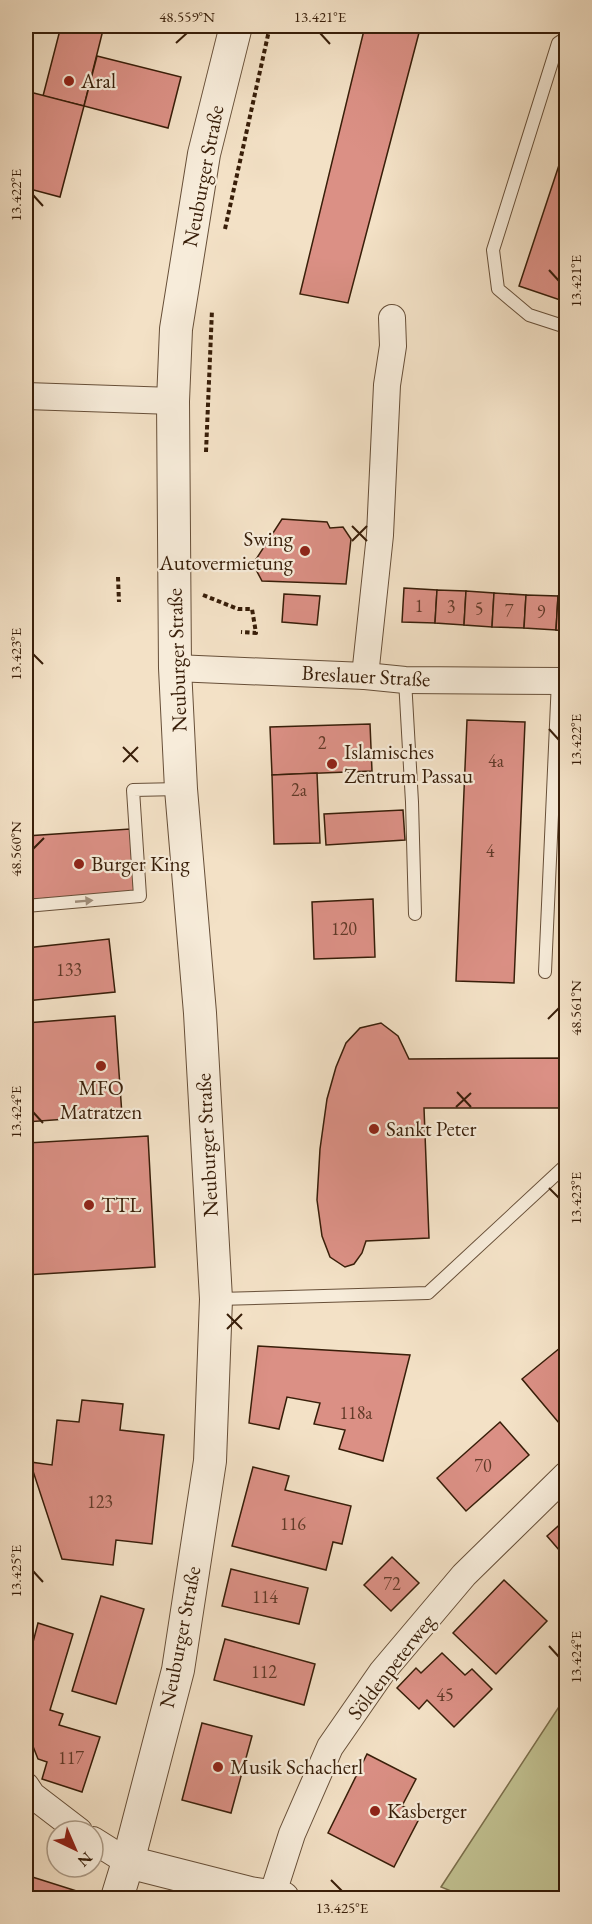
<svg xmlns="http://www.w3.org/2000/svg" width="592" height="1924" viewBox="0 0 592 1924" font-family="'EB Garamond',serif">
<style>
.grass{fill:#c1c191;stroke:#7c704d;stroke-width:1.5}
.building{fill:#db9085;stroke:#381e09;stroke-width:1.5}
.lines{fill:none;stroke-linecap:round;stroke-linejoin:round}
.service-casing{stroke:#674f38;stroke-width:14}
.minor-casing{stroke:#674f38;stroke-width:28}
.tertiary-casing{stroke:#674f38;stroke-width:34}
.path{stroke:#381e09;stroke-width:4;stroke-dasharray:4.5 3;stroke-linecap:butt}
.service{stroke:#f7ecda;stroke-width:12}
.minor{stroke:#f7ecda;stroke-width:26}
.tertiary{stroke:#f7ecda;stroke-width:32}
.oneway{fill:#a18f7c}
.ticks{fill:none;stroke:#381e09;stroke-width:2}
.poi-dot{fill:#8f2418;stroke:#f7ecda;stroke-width:2}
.labels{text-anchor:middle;stroke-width:4.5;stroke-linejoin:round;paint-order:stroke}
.number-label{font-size:18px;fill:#613a28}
.poi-label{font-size:21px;fill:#381e09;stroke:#f7ecda;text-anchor:start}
.street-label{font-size:21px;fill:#381e09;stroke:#f7ecda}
.neatline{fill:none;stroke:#381e09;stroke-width:2}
.ticks-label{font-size:15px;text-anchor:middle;fill:#381e09}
</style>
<rect width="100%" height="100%" fill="#f3e1c6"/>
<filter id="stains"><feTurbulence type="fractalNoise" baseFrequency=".00333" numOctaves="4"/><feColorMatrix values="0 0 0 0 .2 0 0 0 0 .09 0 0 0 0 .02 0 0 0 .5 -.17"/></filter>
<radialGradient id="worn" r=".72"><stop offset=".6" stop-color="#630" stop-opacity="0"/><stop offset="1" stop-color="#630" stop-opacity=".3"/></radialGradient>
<path class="grass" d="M566,1696V1898H468L441,1887Z"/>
<g class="building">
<path d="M61,26H104L84,106L43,96Z"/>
<path d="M365,26H404L420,29L348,303L300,294Z"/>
<path d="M97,56L181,77L168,128L84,106Z"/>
<path d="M26,91L84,106L60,197L26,188Z"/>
<path d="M566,144V302L519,286Z"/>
<path d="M282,519L327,522L330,528L343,527L351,539L346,584L262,581L253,564Z"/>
<path d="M404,588L437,590L435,623L402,622Z"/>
<path d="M437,590L466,591L464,625L435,623Z"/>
<path d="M466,591L494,593L492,627L464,625Z"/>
<path d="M494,593L526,595L524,628L492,627Z"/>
<path d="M284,594L320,596L317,625L282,622Z"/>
<path d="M526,595L558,596L556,630L524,628Z"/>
<path d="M558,596L566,597V631L556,630Z"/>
<path d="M467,720L525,722L514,983L456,981Z"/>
<path d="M370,724L372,771L272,775L270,727Z"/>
<path d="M317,773L320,843L274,844L272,775Z"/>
<path d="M403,810L405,840L326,845L324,814Z"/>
<path d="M130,829L134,892L26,900V836Z"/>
<path d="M373,899L375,957L314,959L312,902Z"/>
<path d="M109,939L115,992L26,1001V948Z"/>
<path d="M115,1016L122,1115L26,1122V1023Z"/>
<path d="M381,1023L398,1036L409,1059L566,1058V1108H424L429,1238L366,1241L362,1253L354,1264L345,1267L330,1257L322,1236L317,1200L320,1149L327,1099L336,1067L346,1043L360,1028Z"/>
<path d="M26,1132L27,1143L148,1136L155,1267L26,1275Z"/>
<path d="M566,1343V1417L559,1423L522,1379Z"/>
<path d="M258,1346L410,1355L383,1461L339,1449L345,1430L314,1424L320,1403L287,1397L279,1429L249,1423Z"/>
<path d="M82,1400L123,1404L120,1430L164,1435L152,1544L116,1540L113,1565L62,1559L30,1462L52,1465L57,1420L79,1422Z"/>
<path d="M500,1422L529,1455L466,1511L437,1478Z"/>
<path d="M253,1467L289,1476L285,1490L351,1506L342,1544L333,1542L326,1570L232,1546Z"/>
<path d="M566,1519V1558L547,1536Z"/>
<path d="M392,1557L419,1583L391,1611L364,1585Z"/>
<path d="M231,1569L308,1588L299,1624L222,1606Z"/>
<path d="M504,1580L547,1621L496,1674L453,1633Z"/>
<path d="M101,1596L144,1609L116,1704L72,1691Z"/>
<path d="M38,1623L73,1634L50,1710L63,1714L59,1725L100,1737L82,1792L42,1779L47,1762L38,1759L32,1744L26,1743V1669Z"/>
<path d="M225,1639L315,1664L304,1705L214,1680Z"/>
<path d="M442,1653L465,1675L472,1669L492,1689L454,1727L427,1700L419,1709L397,1688L416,1668L421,1673Z"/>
<path d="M202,1723L252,1736L231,1813L182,1800Z"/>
<path d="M367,1754L416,1779L402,1806L421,1815L394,1867L328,1833Z"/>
<path d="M26,1875L83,1893L82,1898H26Z"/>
</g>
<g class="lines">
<g class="service-casing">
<g id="service">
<path d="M566,38L558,43L493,250L498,289L529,315L566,327"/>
<path d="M405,680L412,802L415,914"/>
<path d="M26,906L140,896L133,790L180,789"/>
<path d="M545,972L558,680"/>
<path d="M218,1299L428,1293L566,1165"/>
</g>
</g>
<g class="minor-casing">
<g id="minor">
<path d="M26,396L173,401"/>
<path d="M175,668L365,676L405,680L566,681"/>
<path d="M365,676L380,535L387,385L393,346L392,318"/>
<path d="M26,1786L32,1795L79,1831"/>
<path d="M93,1840L128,1862"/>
<path d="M272,1896L292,1834L330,1747L382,1672L464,1575L566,1475"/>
</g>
</g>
<g class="tertiary-casing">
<g id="tertiary">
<path d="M128,1862L250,1893L283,1898"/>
<path d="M117,1898L128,1862L178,1670L210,1461L216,1299L200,1013L181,789L175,668L173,401L176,329L204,154L236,26"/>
</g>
</g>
<g class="path">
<path d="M225,229L270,26"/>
<path d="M206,452L212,310"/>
<path d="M118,577L119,602"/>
<path d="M203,595L238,609H252L256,633L241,632"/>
</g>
<use href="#service" class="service"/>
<use href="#minor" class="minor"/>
<use href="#tertiary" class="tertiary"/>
</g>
<defs><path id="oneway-solid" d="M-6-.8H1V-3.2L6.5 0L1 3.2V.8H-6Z" transform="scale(1.5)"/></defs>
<use class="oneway" href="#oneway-solid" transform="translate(84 901) rotate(-5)"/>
<path class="ticks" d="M320,33L330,44M176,43L187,33M33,195L43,206M549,270L559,281M352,526L367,541M352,541L367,526M33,654L43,664M549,729L559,740M123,747L138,762M123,762L138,747M33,849L44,838M548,1019L559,1008M457,1092L471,1107M456,1107L471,1093M33,1112L43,1123M549,1188L559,1198M227,1314L242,1329M227,1329L242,1314M33,1571L43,1582M549,1646L559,1657M331,1880L342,1891"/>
<g class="poi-dot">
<circle cx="69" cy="81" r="6"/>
<circle cx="305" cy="551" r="6"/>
<circle cx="332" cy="764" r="6"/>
<circle cx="79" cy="864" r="6"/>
<circle cx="101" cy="1066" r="6"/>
<circle cx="374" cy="1129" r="6"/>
<circle cx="89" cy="1205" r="6"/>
<circle cx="218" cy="1767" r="6"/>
<circle cx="375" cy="1811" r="6"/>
</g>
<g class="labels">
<g class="number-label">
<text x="419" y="612">1</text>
<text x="451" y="613">3</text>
<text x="479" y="615">5</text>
<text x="509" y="617">7</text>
<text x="541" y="618">9</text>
<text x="322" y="749">2</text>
<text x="496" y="767">4a</text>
<text x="299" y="796">2a</text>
<text x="490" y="857">4</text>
<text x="344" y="935">120</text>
<text x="69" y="976">133</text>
<text x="356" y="1419">118a</text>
<text x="483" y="1472">70</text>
<text x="100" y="1508">123</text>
<text x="293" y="1530">116</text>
<text x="392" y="1590">72</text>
<text x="265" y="1603">114</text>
<text x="264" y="1678">112</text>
<text x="445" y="1701">45</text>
<text x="71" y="1764">117</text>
</g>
<g class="poi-label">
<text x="81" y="88">Aral</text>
<text x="293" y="546" text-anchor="end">Swing<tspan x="293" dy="24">Autovermietung</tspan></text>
<text x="344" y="759">Islamisches<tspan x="344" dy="24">Zentrum Passau</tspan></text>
<text x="91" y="871">Burger King</text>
<text x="101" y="1095" text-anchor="middle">MFO<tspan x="101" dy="24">Matratzen</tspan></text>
<text x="386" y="1136">Sankt Peter</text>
<text x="101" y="1212">TTL</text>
<text x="230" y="1774">Musik Schacherl</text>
<text x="387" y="1818">Kasberger</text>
</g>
<g class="street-label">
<text transform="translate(203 176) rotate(-79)" y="7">Neuburger Straße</text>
<text transform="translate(177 660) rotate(-92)" y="7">Neuburger Straße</text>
<text transform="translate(366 676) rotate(3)" y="7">Breslauer Straße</text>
<text transform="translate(207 1145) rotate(-93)" y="7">Neuburger Straße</text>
<text transform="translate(180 1637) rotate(-79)" y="7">Neuburger Straße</text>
<text transform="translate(391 1667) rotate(-52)" y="7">Söldenpeterweg</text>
</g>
</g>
<rect width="592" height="1924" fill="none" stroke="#f3e1c6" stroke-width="66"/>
<g transform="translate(75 1849) rotate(136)"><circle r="28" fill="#f7ecda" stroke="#ab9a86" stroke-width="1.5"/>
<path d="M0-4.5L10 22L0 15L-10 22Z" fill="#8f2418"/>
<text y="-9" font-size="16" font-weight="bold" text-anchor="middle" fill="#381e09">N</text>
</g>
<rect x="33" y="33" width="526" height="1858" class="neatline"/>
<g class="ticks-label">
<text x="187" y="22">48.559°N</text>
<text x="320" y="22">13.421°E</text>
<text transform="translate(16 195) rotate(-90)" y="5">13.422°E</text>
<text transform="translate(576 281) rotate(-90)" y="5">13.421°E</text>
<text transform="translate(16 654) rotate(-90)" y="5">13.423°E</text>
<text transform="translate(576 740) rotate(-90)" y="5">13.422°E</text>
<text transform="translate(16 849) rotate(-90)" y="5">48.560°N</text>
<text transform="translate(576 1008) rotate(-90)" y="5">48.561°N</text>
<text transform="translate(16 1112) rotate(-90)" y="5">13.424°E</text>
<text transform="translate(576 1198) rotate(-90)" y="5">13.423°E</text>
<text transform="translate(16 1571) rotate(-90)" y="5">13.425°E</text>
<text transform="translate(576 1657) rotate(-90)" y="5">13.424°E</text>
<text x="342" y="1913">13.425°E</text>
</g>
<rect width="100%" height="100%" filter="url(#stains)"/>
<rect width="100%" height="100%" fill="url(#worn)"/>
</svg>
